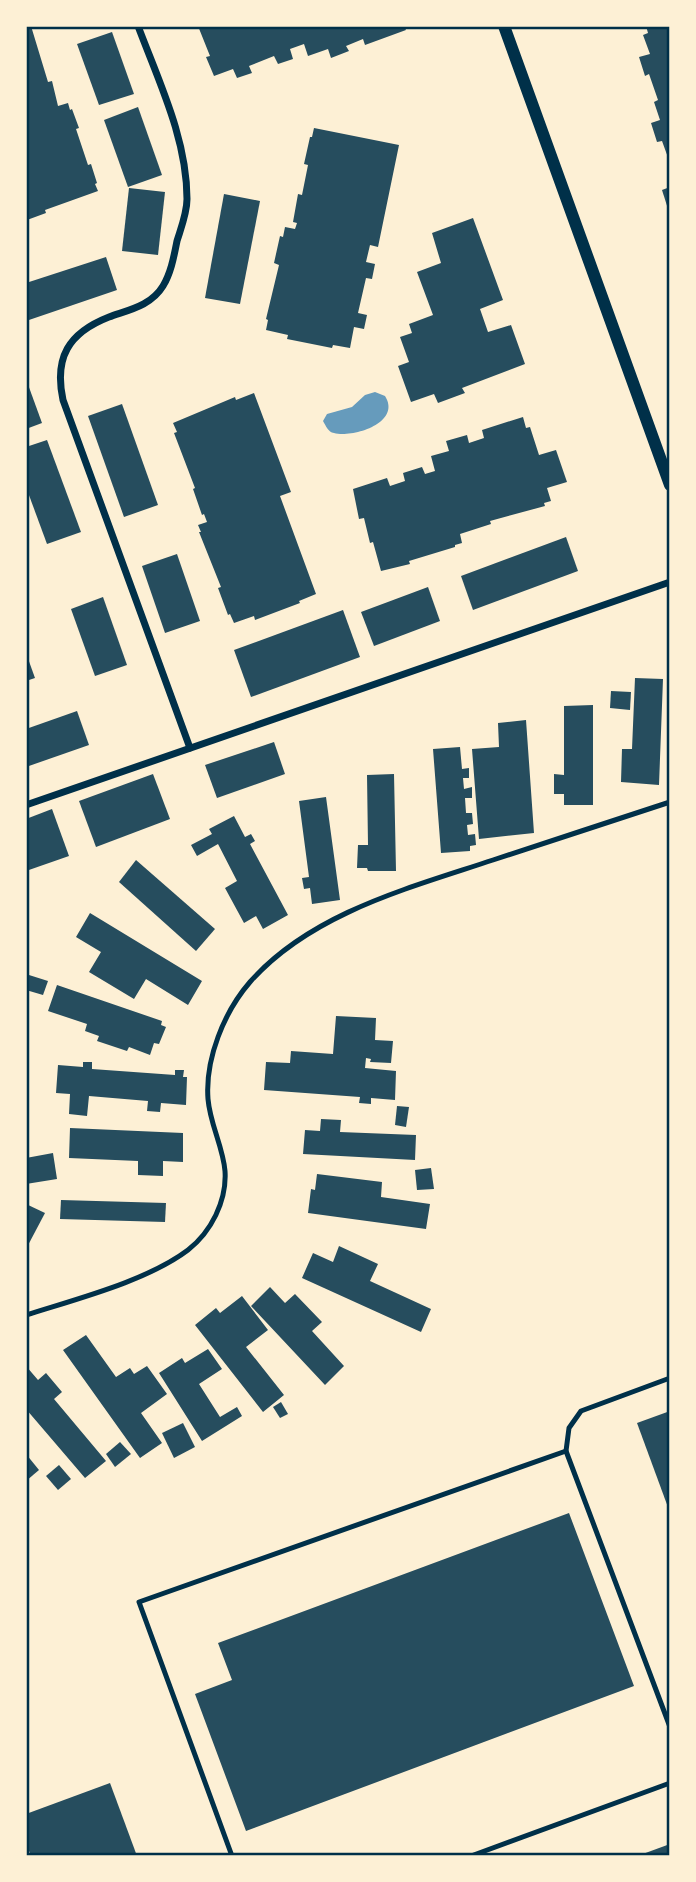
<svg xmlns="http://www.w3.org/2000/svg" width="696" height="1882" viewBox="0 0 696 1882" font-family="'PT Sans',sans-serif">
<style>
.water{fill:#669bbc}
.building{fill:#264d5e}
.lines{fill:none;stroke-linecap:round;stroke-linejoin:round}
.service{stroke:#003049;stroke-width:5}
.minor{stroke:#003049;stroke-width:7}
.tertiary{stroke:#003049;stroke-width:12}
.neatline{fill:none;stroke:#003049;stroke-width:2.5}
</style>
<rect width="100%" height="100%" fill="#fdf0d5"/>
<path class="water" d="M375,392L385,396C402,423 353,438 334,433C328,432 326,426 323,421L327,414L352,407L365,395Z"/>
<g class="building">
<path d="M26,26H31L48,82L52,81L58,106L68,103L70,110L72,109L79,128L76,129L88,165L91,164L97,183L95,184L98,191L45,210L46,213L27,220Z"/>
<path d="M198,26H404L406,30L365,45L363,39L346,46L349,51L331,58L328,49L308,56L304,44L290,49L293,59L278,64L274,56L249,66L252,73L237,78L233,69L214,76L206,57L210,56Z"/>
<path d="M646,26H670V163L662,141L657,142L651,123L660,120L654,102L658,100L649,74L645,76L639,57L650,54L643,35L648,33Z"/>
<path d="M112,32L134,94L99,105L77,44Z"/>
<path d="M138,107L162,175L128,187L104,120Z"/>
<path d="M314,128L399,145L378,247L370,245L366,262L375,264L372,279L366,278L358,313L367,315L364,329L354,327L350,348L333,345L332,348L287,339L288,335L266,330L268,320L266,319L279,265L274,263L280,236L283,237L285,227L295,229L297,223L293,222L298,194L302,195L308,165L304,164L310,137H312Z"/>
<path d="M670,187V212H669L662,190Z"/>
<path d="M129,188L165,192L158,255L122,251Z"/>
<path d="M224,194L260,201L240,304L205,298Z"/>
<path d="M473,218L503,300L480,309L488,332L511,325L525,364L462,388L465,393L438,403L434,394L411,402L398,366L409,362L400,337L412,333L409,324L433,315L417,272L441,263L432,233Z"/>
<path d="M106,257L117,290L26,321V283Z"/>
<path d="M26,379L42,423L26,429Z"/>
<path d="M254,393L291,492L280,496L316,594L299,601L300,603L255,620L254,616L234,623L230,614L228,615L218,588L221,587L199,532H201L198,525L207,522L204,514L202,515L193,489L195,488L174,433L177,432L173,423L235,397L236,400Z"/>
<path d="M122,404L158,505L124,517L88,416Z"/>
<path d="M523,417L526,428L530,427L539,455L556,450L567,482L547,488L551,501L544,503L545,506L490,521L491,524L460,534L462,543L455,545V547L409,561L410,564L381,571L373,542L370,543L364,518L359,519L353,489L387,478L390,486L405,481L403,473L422,467L425,474L435,471L431,456L449,451L446,441L467,435L469,443L484,438L482,430Z"/>
<path d="M47,440L81,532L47,544L26,487V447Z"/>
<path d="M566,537L578,571L473,610L461,576Z"/>
<path d="M177,554L200,621L165,633L142,566Z"/>
<path d="M428,587L440,621L374,646L361,612Z"/>
<path d="M103,597L127,665L95,676L71,609Z"/>
<path d="M343,610L360,657L251,697L234,650Z"/>
<path d="M26,653L35,678L26,681Z"/>
<path d="M635,678L663,679L659,785L621,782L622,749H632Z"/>
<path d="M611,691L631,692L630,710L610,708Z"/>
<path d="M593,705V805H564V794H554V774L564,775V706Z"/>
<path d="M77,711L89,745L26,767V729Z"/>
<path d="M526,720L534,833L479,839L472,749L499,747L498,723Z"/>
<path d="M274,742L285,774L217,798L205,765Z"/>
<path d="M460,747L462,769L469,768V778H463L464,789L472,787V798H465L466,813H472L473,824L467,825L468,835L475,834L476,845L470,846V851L441,853L433,749Z"/>
<path d="M153,774L170,819L96,847L79,801Z"/>
<path d="M394,774L396,871H368L367,868H357L358,845H368L367,775Z"/>
<path d="M326,797L340,900L312,904L310,888L304,889L302,878L309,877L299,801Z"/>
<path d="M52,809L69,856L26,871V819Z"/>
<path d="M234,816L245,837L251,834L255,841L250,844L288,915L263,929L256,916L244,923L225,888L237,881L218,844L197,856L191,845L212,834L209,829Z"/>
<path d="M136,860L215,929L196,951L119,882Z"/>
<path d="M90,913L202,981L188,1005L146,979L134,999L89,972L101,952L76,937Z"/>
<path d="M29,975L48,981L43,995L26,990Z"/>
<path d="M57,985L162,1021L161,1025L166,1027L159,1044L154,1043L150,1055L129,1047L127,1051L97,1041L99,1036L85,1031L87,1024L48,1011Z"/>
<path d="M336,1016L376,1018L375,1040L393,1041L391,1063L370,1062L371,1059L366,1058L365,1068L396,1071L395,1100L371,1098V1104L359,1103L360,1097L264,1090L266,1062L290,1063L291,1051L333,1054Z"/>
<path d="M83,1062H92V1069L175,1075V1070H184L183,1077H187L186,1105L161,1103L160,1112L147,1111L148,1101L89,1096L87,1116L69,1114L70,1094L56,1093L58,1065L83,1067Z"/>
<path d="M397,1106L409,1107L406,1127L395,1125Z"/>
<path d="M321,1119L341,1120L340,1132L416,1135L415,1160L303,1154L305,1130L320,1131Z"/>
<path d="M70,1128L183,1133V1162L163,1161V1176L138,1175V1161L69,1158Z"/>
<path d="M53,1153L57,1179L26,1184V1158Z"/>
<path d="M431,1168L434,1189L417,1190L415,1170Z"/>
<path d="M317,1174L382,1182L381,1197L430,1204L426,1229L308,1213L311,1189L315,1190Z"/>
<path d="M61,1200L166,1203L165,1222L60,1219Z"/>
<path d="M26,1204L45,1213L26,1249Z"/>
<path d="M339,1246L378,1264L370,1281L431,1309L421,1332L302,1278L313,1253L333,1262Z"/>
<path d="M270,1287L285,1303L295,1294L322,1322L312,1331L344,1366L325,1385L251,1306Z"/>
<path d="M242,1296L268,1330L246,1347L284,1395L263,1412L195,1325L216,1308L220,1313Z"/>
<path d="M86,1335L116,1377L130,1368L134,1374L147,1366L167,1394L141,1413L162,1443L140,1458L63,1350Z"/>
<path d="M208,1349L222,1369L199,1384L220,1417L237,1407L242,1416L202,1441L159,1373L182,1358L185,1363Z"/>
<path d="M26,1366L38,1380L46,1373L62,1392L54,1399L106,1461L85,1478L26,1409Z"/>
<path d="M281,1402L288,1414L280,1418L273,1407Z"/>
<path d="M670,1411V1510H669L637,1423Z"/>
<path d="M183,1423L195,1447L174,1458L162,1433Z"/>
<path d="M120,1442L131,1454L115,1467L106,1454Z"/>
<path d="M26,1454L39,1470L26,1481Z"/>
<path d="M59,1465L71,1479L58,1490L46,1476Z"/>
<path d="M569,1513L634,1686L246,1831L195,1694L232,1680L218,1643Z"/>
<path d="M110,1783L137,1856H31L26,1843V1814Z"/>
<path d="M670,1844V1856H640V1855Z"/>
</g>
<g class="lines">
<g class="service">
<path d="M26,1315C76,1299 147,1281 188,1250C211,1232 227,1201 225,1171C223,1147 210,1124 208,1099C205,1059 224,1012 250,982C311,913 409,888 493,860C552,841 611,821 670,802"/>
<path d="M670,1378L581,1411L569,1428L566,1451L670,1727"/>
<path d="M232,1856L139,1602L566,1451"/>
<path d="M471,1856L670,1783"/>
</g>
<g class="minor">
<path d="M138,26C159,82 187,139 187,199C187,213 181,228 177,241C174,256 171,273 163,286C151,306 128,310 109,317C68,333 54,358 63,400L190,748"/>
<path d="M26,805L670,582"/>
</g>
<path class="tertiary" d="M504,26L670,485"/>
</g>
<rect width="696" height="1882" fill="none" stroke="#fdf0d5" stroke-width="56"/>
<rect x="28" y="28" width="640" height="1826" class="neatline"/>
</svg>
